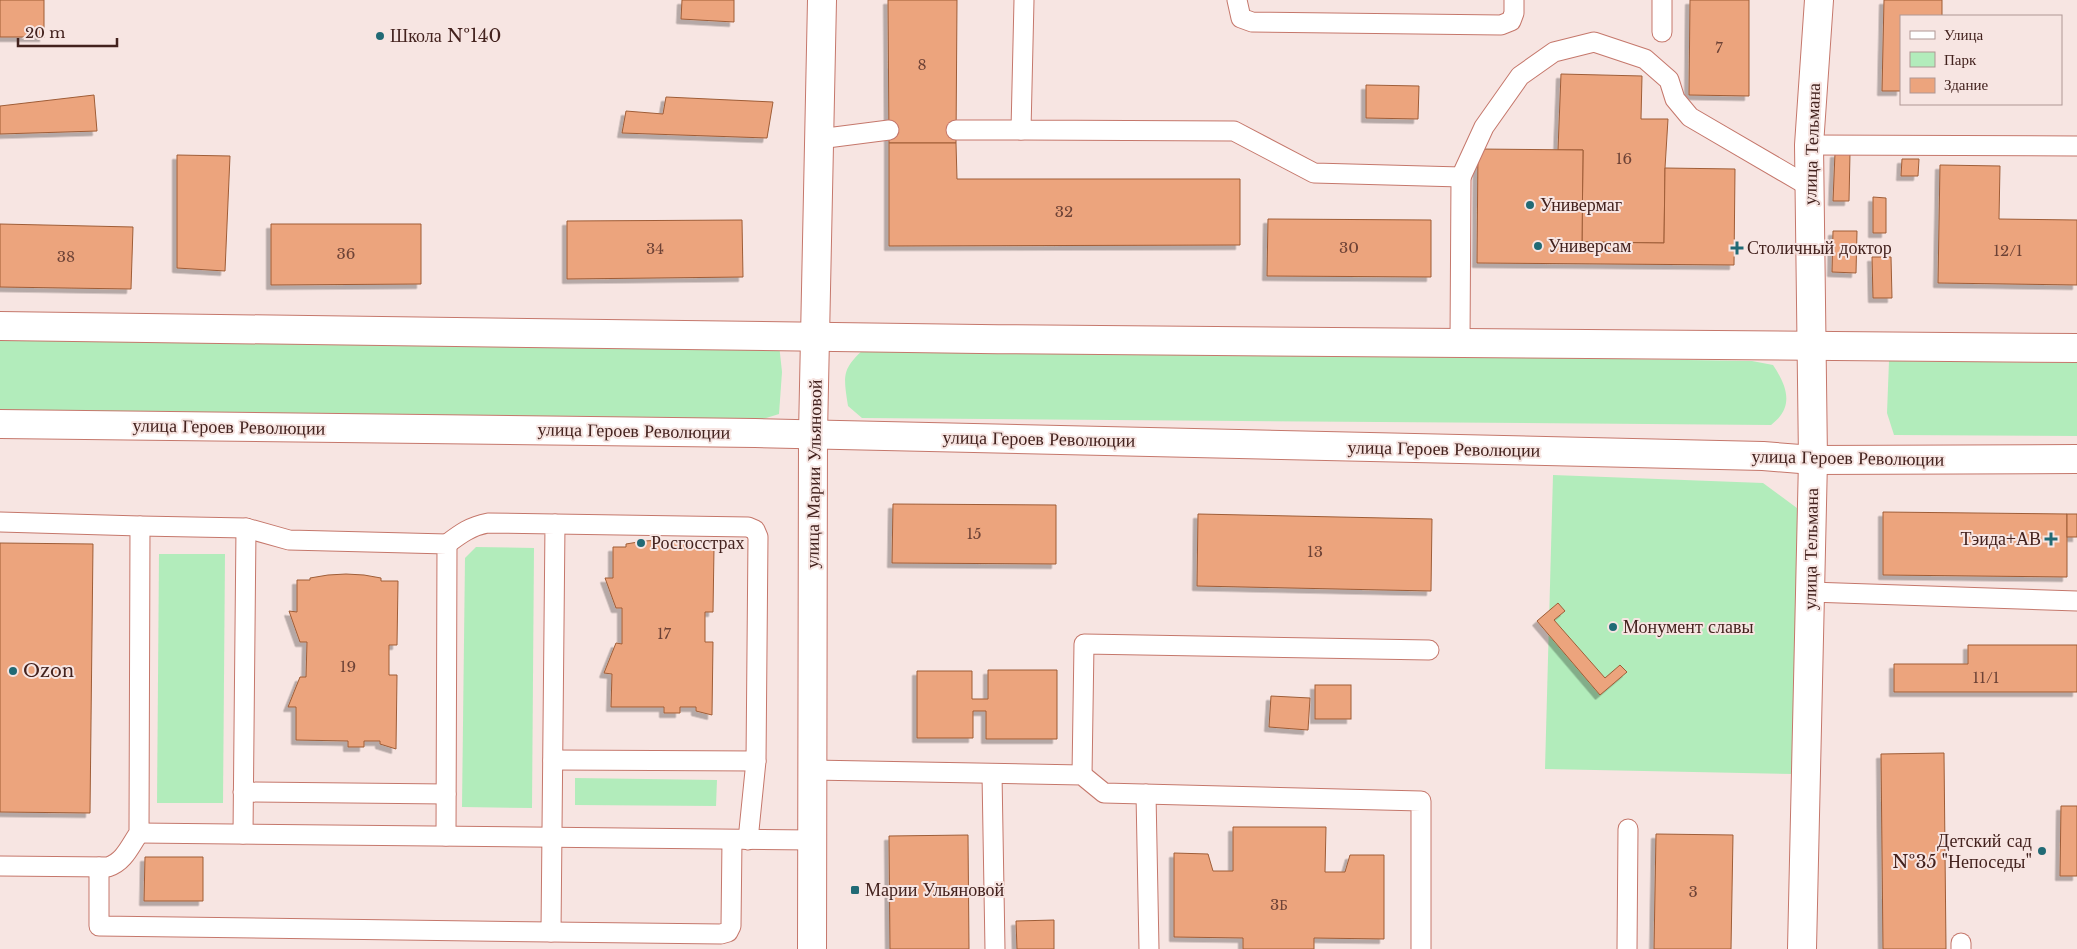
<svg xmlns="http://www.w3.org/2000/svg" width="2077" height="949" viewBox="0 0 2077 949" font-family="'Libre Baskerville',serif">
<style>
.green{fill:#b2ecbb}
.building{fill:#eca47d;stroke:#9f5d37;filter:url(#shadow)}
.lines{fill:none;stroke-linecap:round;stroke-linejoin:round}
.lane-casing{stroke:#c5776b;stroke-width:21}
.street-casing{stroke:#c5776b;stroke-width:30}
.secondary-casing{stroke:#c5776b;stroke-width:30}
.lane{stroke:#fff;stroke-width:19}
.street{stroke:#fff;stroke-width:28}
.secondary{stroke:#fff;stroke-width:28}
.poi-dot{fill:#216a75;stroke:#f7e5e2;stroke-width:2}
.labels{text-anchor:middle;stroke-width:4;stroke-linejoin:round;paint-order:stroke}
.number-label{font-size:15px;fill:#6d4236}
.poi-label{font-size:18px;fill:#43221e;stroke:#f7e5e2;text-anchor:start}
.street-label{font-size:18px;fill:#43221e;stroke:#f7e5e2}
</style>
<defs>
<filter id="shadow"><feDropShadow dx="-4.5" dy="4.5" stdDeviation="0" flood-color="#0004"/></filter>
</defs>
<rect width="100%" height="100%" fill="#f7e5e2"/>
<g class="green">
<path d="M0,335L779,344L782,372L779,414L763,419L0,412Z"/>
<path d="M866,347L1752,361L1773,365C1787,386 1795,407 1771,425L862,418L848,406C843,374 842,369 866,347Z"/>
<path d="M1889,361L2077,363V436L1894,435L1887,413Z"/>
<path d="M1553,475L1763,483L1801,511L1793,774L1545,769Z"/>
<path d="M476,547L534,548L532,808L462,807L465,558Z"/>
<path d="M159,554H225L223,803H157Z"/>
<path d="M575,778L717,780L716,806L575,805Z"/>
</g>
<g class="building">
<rect x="0" y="0" width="44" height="37"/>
<path d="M682,0H734V22L681,19Z"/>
<path d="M888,0H957L956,143H889Z"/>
<path d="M1690,0H1749V96L1689,95Z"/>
<path d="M1884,0H1942V16H1901V91H1882Z"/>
<path d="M1561,74L1642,76L1641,119H1668L1665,168L1664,243L1582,242L1583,150H1558Z"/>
<path d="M1366,85L1419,86L1418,119L1366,118Z"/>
<path d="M94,95L97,131L0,134V106Z"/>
<path d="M666,97L773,102L767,138L622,133L626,111L663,114Z"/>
<path d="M889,143H956L957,179H1240V245L889,246Z"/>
<path d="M1478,149L1583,150L1582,242L1664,243L1665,168L1735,169L1734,265L1477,263Z"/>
<path d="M1835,153H1850L1849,201H1833Z"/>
<path d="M177,155L230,156L225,271L177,268Z"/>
<path d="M1902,159H1919L1918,176H1901Z"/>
<path d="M1940,165L2000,166L1999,219L2077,220V285L1938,283Z"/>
<path d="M1873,197L1886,198V233H1873Z"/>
<path d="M1268,219L1431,220V277L1267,276Z"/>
<path d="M742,220L743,277L567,279V221Z"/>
<path d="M0,224L133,227L131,289L0,287Z"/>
<path d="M271,224H421V284L271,285Z"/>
<path d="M1833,231H1857L1856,273L1832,272Z"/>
<path d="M1872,257H1891L1892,298H1873Z"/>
<path d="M893,504L1056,505V564L892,563Z"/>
<path d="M1883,512L2067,514V577L1883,575Z"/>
<path d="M1198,514L1432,519L1431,591L1197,586Z"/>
<rect x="2067" y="514" width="10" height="23"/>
<path d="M662,540L680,541L697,545V547L714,548L713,612H705V642H713L712,715L696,711V707H680V713H664V707H611L612,674L604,673L616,643L622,644V608H616L605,578H613V547H626V544L644,541Z"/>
<path d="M0,543L93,544L90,813L0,812Z"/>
<path d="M346,574L364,575L381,578V581H398L397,645H389V675H397L396,749L380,744V741H364V747H348V741L296,740V707H288L300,677H306L307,642H300L289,611L297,612V580H310V578L328,575Z"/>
<path d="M1558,603L1565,611L1554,620L1605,678L1620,665L1627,672L1600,695L1537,621Z"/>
<path d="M1968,645H2077V692H1894V664H1968Z"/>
<path d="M988,670H1057V739H986V711H973V738H917V671H972V699H988Z"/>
<rect x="1315" y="685" width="36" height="34"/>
<path d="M1271,696L1310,698L1308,730L1269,727Z"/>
<path d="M1944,753L1946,949H1883L1881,754Z"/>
<path d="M2061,806H2077V876H2060Z"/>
<path d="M1233,827H1326L1325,872H1345L1350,855H1384V939L1314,938V949H1243V938L1174,937V853L1208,854L1213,871H1233Z"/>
<path d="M1656,834L1733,835L1731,949H1654Z"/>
<path d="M968,835L969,949H890L889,836Z"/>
<path d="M145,857H203V901H144Z"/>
<path d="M1054,920V949H1017L1016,921Z"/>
</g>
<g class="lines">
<g class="lane-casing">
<g id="lane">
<path d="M1024,0L1021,130L1234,131L1314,173L1461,177L1460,344"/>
<path d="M1237,0L1241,18L1252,22L1501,25L1511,21L1514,13V0"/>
<path d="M1662,32V0"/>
<path d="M956,130H1021"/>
<path d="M819,139L889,130"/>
<path d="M1809,145L2077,146"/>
<path d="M1461,177L1484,127L1520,76L1554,52L1594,42L1645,59L1669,80L1675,99L1690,117L1810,187"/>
<path d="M0,522L140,526L139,833C130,846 124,862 108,867L0,866"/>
<path d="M555,524L748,527L755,530L758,537L756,761L748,840"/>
<path d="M140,526L246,528L289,540L447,544L446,836"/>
<path d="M1810,592L2077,601"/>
<path d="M553,760L756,761"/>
<path d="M812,770L1082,775L1104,793L1421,801V949"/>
<path d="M992,774L995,949"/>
<path d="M1082,775L1084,644L1429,650"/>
<path d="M243,792L446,794"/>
<path d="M1146,794L1149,949"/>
<path d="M139,833L812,840"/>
<path d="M243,834L246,528"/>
<path d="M99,867V926L551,932L555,524L488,523C471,526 460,534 447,544"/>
<path d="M551,932L721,934L728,932L731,926L732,840"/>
<path d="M1627,949L1628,829"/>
<path d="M1961,949V943"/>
</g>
</g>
<g class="street-casing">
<g id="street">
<path d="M812,949L813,434L822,0"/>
<path d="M1802,949L1813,460L1809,145L1819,0"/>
</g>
</g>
<g class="secondary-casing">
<g id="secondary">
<path d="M0,326C692,336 1385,345 2077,348"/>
<path d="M0,424L755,433L1763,456L1813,460L2077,459"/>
</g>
</g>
<use href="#lane" class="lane"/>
<use href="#street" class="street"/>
<use href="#secondary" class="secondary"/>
</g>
<g class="poi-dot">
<circle cx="380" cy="36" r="5"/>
<circle cx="1530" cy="205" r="5"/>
<circle cx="1538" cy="246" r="5"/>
<path d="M1734.5 240.5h5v5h5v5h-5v5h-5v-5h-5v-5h5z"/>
<path d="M2048.5 531.5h5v5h5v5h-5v5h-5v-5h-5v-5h5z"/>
<circle cx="641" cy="543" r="5"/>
<circle cx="1613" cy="627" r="5"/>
<circle cx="13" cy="671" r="5"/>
<circle cx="2042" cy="851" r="5"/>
<rect x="850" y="885" width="10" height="10" rx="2.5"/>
</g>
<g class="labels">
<g class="number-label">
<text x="1719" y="53">7</text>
<text x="922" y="70">8</text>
<text x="1624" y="164">16</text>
<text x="1064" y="217">32</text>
<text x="1349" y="253">30</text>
<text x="655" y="254">34</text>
<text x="2008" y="256">12/1</text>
<text x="346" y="259">36</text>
<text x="66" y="262">38</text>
<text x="974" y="539">15</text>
<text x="1315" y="557">13</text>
<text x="664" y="639">17</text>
<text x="348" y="672">19</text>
<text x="1986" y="683">11/1</text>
<text x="1693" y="897">3</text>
<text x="1279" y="910">3Б</text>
</g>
<g class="poi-label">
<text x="390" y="42">Школа №140</text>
<text x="1540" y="211">Универмаг</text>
<text x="1548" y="252">Универсам</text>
<text x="1747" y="254">Столичный доктор</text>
<text x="2041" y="545" text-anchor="end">Тэида+АВ</text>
<text x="651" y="549">Росгосстрах</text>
<text x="1623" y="633">Монумент славы</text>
<text x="23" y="677">Ozon</text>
<text x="2032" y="847" text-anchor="end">Детский сад<tspan x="2032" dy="21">№35 "Непоседы"</tspan></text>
<text x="865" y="896">Марии Ульяновой</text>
</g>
<g class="street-label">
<text transform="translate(1812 144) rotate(-88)" y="6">улица Тельмана</text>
<text transform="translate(229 427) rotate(1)" y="6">улица Героев Революции</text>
<text transform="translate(634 431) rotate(1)" y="6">улица Героев Революции</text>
<text transform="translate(1039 439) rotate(1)" y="6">улица Героев Революции</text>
<text transform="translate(1444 449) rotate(1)" y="6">улица Героев Революции</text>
<text transform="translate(1848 458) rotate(1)" y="6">улица Героев Революции</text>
<text transform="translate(814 474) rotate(-89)" y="6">улица Марии Ульяновой</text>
<text transform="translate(1811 549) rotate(-89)" y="6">улица Тельмана</text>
</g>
</g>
<rect x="1900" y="15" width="162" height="90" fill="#f7e5e2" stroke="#af9794"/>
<rect x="1910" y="31" width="25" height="8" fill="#ffffff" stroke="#af9794"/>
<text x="1944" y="40" font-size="15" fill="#43221e">Улица</text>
<rect x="1910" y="52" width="25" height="15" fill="#b2ecbb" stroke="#af9794"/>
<text x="1944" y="65" font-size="15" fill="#43221e">Парк</text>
<rect x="1910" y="78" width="25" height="15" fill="#eca47d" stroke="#af9794"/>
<text x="1944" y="90" font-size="15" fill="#43221e">Здание</text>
<path d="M18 38v8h99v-8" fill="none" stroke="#43221e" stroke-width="2.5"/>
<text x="25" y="38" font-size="15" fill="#43221e" stroke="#f7e5e2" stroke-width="4" paint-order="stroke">20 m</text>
</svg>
